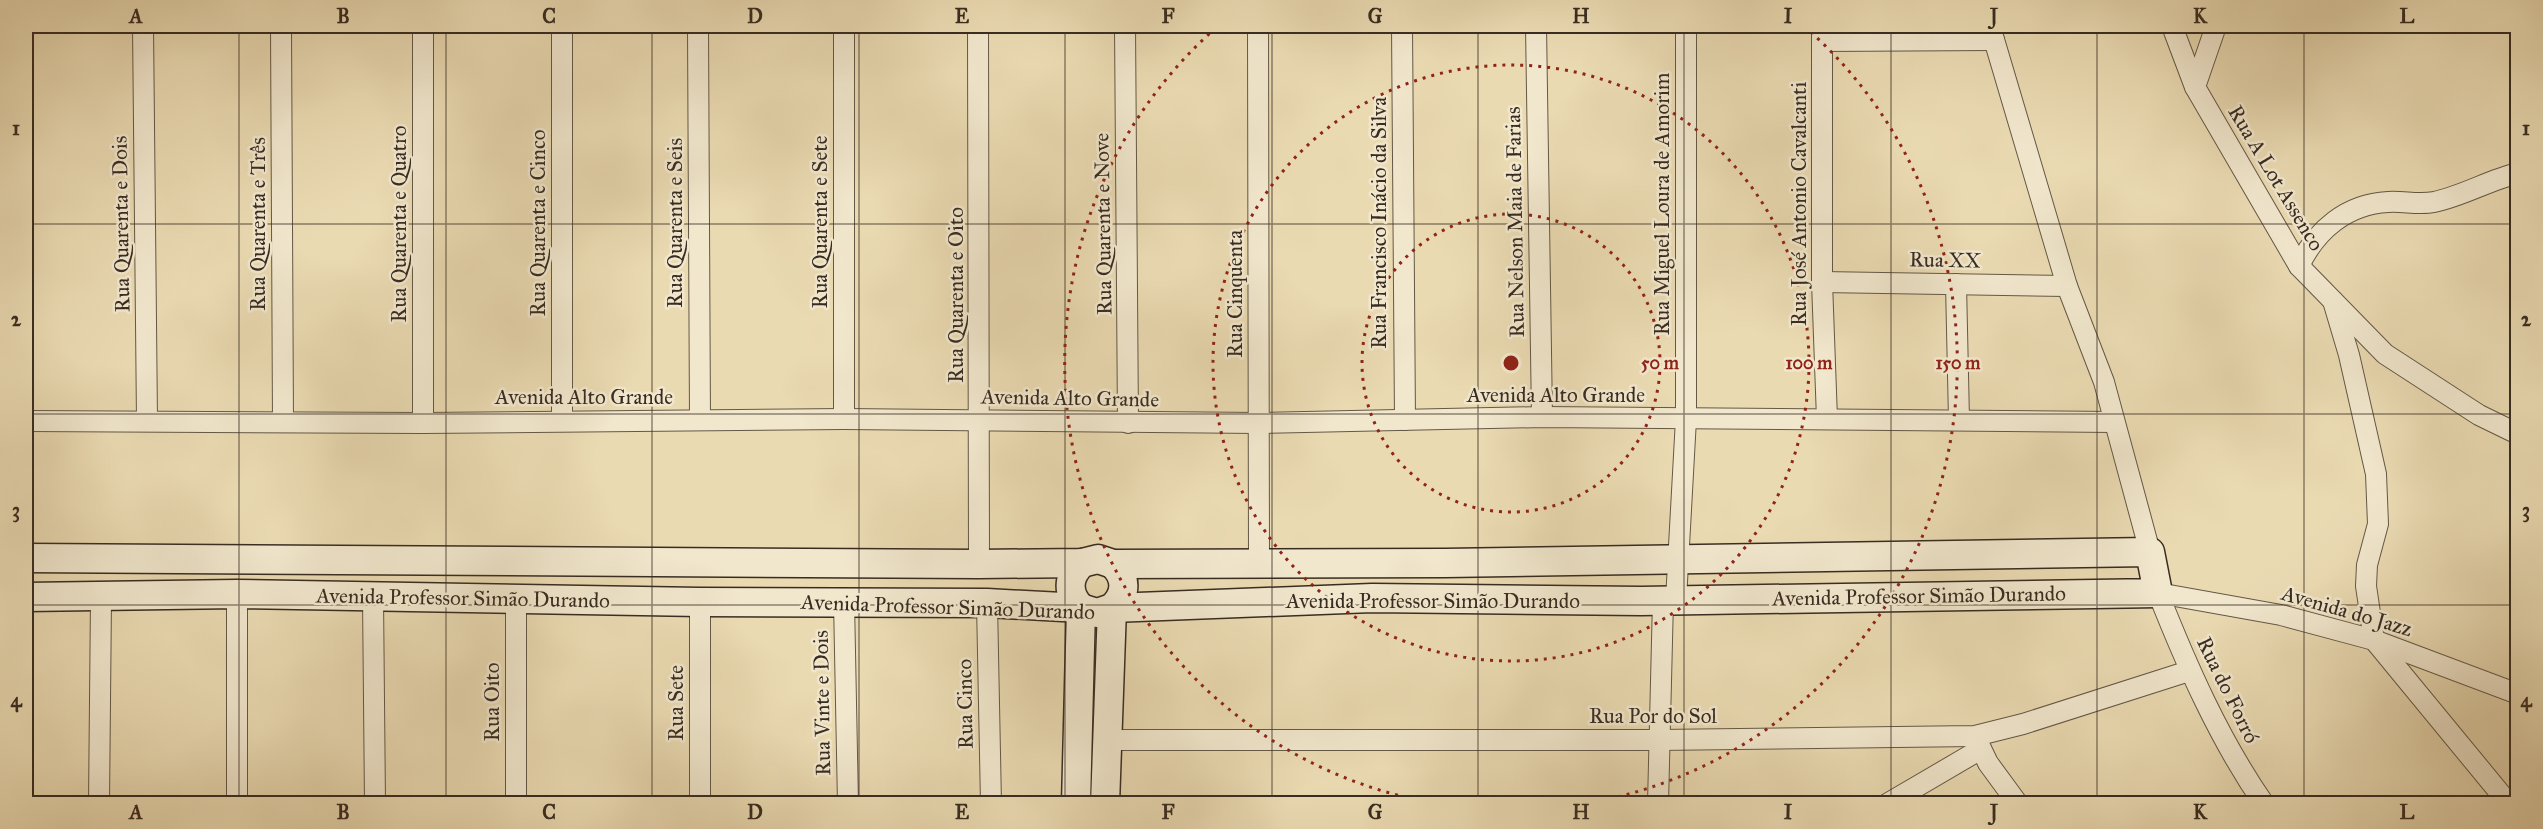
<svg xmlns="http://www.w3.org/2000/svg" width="2543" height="829" viewBox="0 0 2543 829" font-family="'IM FELL Great Primer',serif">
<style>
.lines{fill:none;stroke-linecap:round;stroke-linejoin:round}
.street-casing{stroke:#645846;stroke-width:22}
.secondary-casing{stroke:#382c22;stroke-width:31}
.street{stroke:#f1e7cd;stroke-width:20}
.secondary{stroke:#f1e7cd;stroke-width:28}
.grid{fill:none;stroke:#382c22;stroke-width:1.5;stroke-opacity:0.55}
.ring{fill:none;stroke:#8f2418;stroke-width:3;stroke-dasharray:3 6}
.labels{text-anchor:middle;stroke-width:5;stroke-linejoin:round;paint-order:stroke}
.street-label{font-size:21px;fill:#382c22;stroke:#f1e7cd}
.centre{fill:#8f2418;stroke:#f1e7cd;stroke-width:3}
.ring-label{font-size:18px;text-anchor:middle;font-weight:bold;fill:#8f2418;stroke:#f1e7cd;stroke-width:5;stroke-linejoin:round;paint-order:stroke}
.neatline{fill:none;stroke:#382c22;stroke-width:2}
.grid-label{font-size:20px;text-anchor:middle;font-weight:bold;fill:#382c22}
</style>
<rect width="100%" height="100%" fill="#eadab2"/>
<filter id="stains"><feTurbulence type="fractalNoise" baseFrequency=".00333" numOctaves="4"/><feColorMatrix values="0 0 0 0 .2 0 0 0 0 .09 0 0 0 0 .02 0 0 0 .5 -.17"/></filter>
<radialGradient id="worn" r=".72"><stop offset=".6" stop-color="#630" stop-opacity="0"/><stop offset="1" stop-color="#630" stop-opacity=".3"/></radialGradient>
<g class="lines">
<g class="street-casing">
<g id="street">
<path d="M143,26L147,421"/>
<path d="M281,26L283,422"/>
<path d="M698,26L700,420"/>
<path d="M978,26L979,564"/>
<path d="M1125,26L1128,423"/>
<path d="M1258,26L1259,562"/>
<path d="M1402,26L1405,420"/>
<path d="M1536,26L1542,417"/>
<path d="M1822,26V282L1827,419"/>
<path d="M1990,26L2067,286L2104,382L2150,552"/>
<path d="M2172,26L2195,87L2299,266L2385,354L2479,415L2518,434"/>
<path d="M1822,41L1994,40"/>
<path d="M2195,87L2216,26"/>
<path d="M2299,266C2316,230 2347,204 2388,202C2404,201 2419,205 2434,202C2463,196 2489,180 2518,173"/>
<path d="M1822,282L2067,286"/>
<path d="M1956,284L1959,420"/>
<path d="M2333,301L2349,355L2376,474L2378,524L2367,565L2366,586L2374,640L2509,804"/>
<path d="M844,419V26"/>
<path d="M562,420V26"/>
<path d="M26,421L423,423L844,419L1259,423L1542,417L2114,422"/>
<path d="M423,423V26"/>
<path d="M2158,593L2281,615L2374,640L2518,694"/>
<path d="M2158,593C2187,666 2219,739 2264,804"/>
<path d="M237,594V804"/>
<path d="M373,597L375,804"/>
<path d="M516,600V804"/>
<path d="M1676,600L1686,419V26"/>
<path d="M844,601L848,804"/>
<path d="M700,602V804"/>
<path d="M987,603L991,804"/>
<path d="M1976,738L1988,763L2018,804"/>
<path d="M1107,740H1658L1975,736L2023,724L2189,671"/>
<path d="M99,804L101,598"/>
<path d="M1658,804L1663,600"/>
<path d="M1887,804L1981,749"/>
</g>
</g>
<g class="secondary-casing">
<g id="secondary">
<path d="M26,558L979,564L1082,563L1098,559L1113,564L1445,563L2150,552L2158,593L1641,601L1372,598L1112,608L1097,613L1081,608L987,603L700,602L237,594L26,597"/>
<path d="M1076,804L1081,608C1067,594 1067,577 1082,563"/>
<path d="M1105,804L1112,608C1127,594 1127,578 1113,564"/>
</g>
</g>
<use href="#street" class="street"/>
<use href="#secondary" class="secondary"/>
</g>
<path class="grid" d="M239,26V804M446,26V804M652,26V804M859,26V804M1065,26V804M1272,26V804M1478,26V804M1684,26V804M1891,26V804M2097,26V804M2304,26V804M26,224H2518M26,414H2518M26,605H2518"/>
<g class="ring">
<circle cx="1511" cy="363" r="149"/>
<circle cx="1511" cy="363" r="298"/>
<path d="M1433 803A447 447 0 0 1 1218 26M1804 26A447 447 0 0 1 1589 803"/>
</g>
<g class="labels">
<g class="street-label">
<text transform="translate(2276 178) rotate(59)" y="7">Rua A Lot Assenco</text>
<text transform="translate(1662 204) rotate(-90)" y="7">Rua Miguel Loura de Amorim</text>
<text transform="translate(1799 204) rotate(-90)" y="7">Rua José Antonio Cavalcanti</text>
<text transform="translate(820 222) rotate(-90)" y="7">Rua Quarenta e Sete</text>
<text transform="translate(1515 222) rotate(-91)" y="7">Rua Nelson Maia de Farias</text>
<text transform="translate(538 223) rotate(-90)" y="7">Rua Quarenta e Cinco</text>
<text transform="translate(675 223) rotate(-90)" y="7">Rua Quarenta e Seis</text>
<text transform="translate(1379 223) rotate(-90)" y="7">Rua Francisco Inácio da Silva</text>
<text transform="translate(121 224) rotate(-91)" y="7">Rua Quarenta e Dois</text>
<text transform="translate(258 224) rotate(-90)" y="7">Rua Quarenta e Três</text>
<text transform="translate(399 224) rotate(-90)" y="7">Rua Quarenta e Quatro</text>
<text transform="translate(1103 224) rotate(-91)" y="7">Rua Quarenta e Nove</text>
<text transform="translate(1945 260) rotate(1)" y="7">Rua XX</text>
<text transform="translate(1235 294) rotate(-90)" y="7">Rua Cinquenta</text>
<text transform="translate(956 295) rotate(-90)" y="7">Rua Quarenta e Oito</text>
<text x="1556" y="402">Avenida Alto Grande</text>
<text x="584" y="404">Avenida Alto Grande</text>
<text transform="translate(1070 398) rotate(1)" y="7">Avenida Alto Grande</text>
<text transform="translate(1919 596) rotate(-1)" y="7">Avenida Professor Simão Durando</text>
<text transform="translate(463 598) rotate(1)" y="7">Avenida Professor Simão Durando</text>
<text x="1433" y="608">Avenida Professor Simão Durando</text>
<text transform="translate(948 607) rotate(2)" y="7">Avenida Professor Simão Durando</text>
<text transform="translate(2347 611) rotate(16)" y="7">Avenida do Jazz</text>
<text transform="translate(2228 690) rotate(64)" y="7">Rua do Forró</text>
<text transform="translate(492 702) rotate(-90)" y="7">Rua Oito</text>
<text transform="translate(676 703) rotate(-90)" y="7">Rua Sete</text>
<text transform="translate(822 703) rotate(-91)" y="7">Rua Vinte e Dois</text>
<text transform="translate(965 704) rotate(-91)" y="7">Rua Cinco</text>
<text x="1653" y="723">Rua Por do Sol</text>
</g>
</g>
<circle cx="1511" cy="363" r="9" class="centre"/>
<g class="ring-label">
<text x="1660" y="369">50 m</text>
<text x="1809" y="369">100 m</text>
<text x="1958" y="369">150 m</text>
</g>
<rect width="2543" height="829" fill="none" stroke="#eadab2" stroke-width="66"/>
<rect x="33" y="33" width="2477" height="763" class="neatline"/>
<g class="grid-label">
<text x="136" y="23">A</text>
<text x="343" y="23">B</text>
<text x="549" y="23">C</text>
<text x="755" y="23">D</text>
<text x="962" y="23">E</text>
<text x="1168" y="23">F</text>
<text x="1375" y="23">G</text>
<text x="1581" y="23">H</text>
<text x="1788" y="23">I</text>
<text x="1994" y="23">J</text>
<text x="2200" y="23">K</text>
<text x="2407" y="23">L</text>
<text x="16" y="135">1</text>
<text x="2526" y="135">1</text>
<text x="16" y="326">2</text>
<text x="2526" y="326">2</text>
<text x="16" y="517">3</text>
<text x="2526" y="517">3</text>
<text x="16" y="707">4</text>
<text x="2526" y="707">4</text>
<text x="136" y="819">A</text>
<text x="343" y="819">B</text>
<text x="549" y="819">C</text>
<text x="755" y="819">D</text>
<text x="962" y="819">E</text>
<text x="1168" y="819">F</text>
<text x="1375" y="819">G</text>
<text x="1581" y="819">H</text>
<text x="1788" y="819">I</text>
<text x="1994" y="819">J</text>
<text x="2200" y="819">K</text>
<text x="2407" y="819">L</text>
</g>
<rect width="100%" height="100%" filter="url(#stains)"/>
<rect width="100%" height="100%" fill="url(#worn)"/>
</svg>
